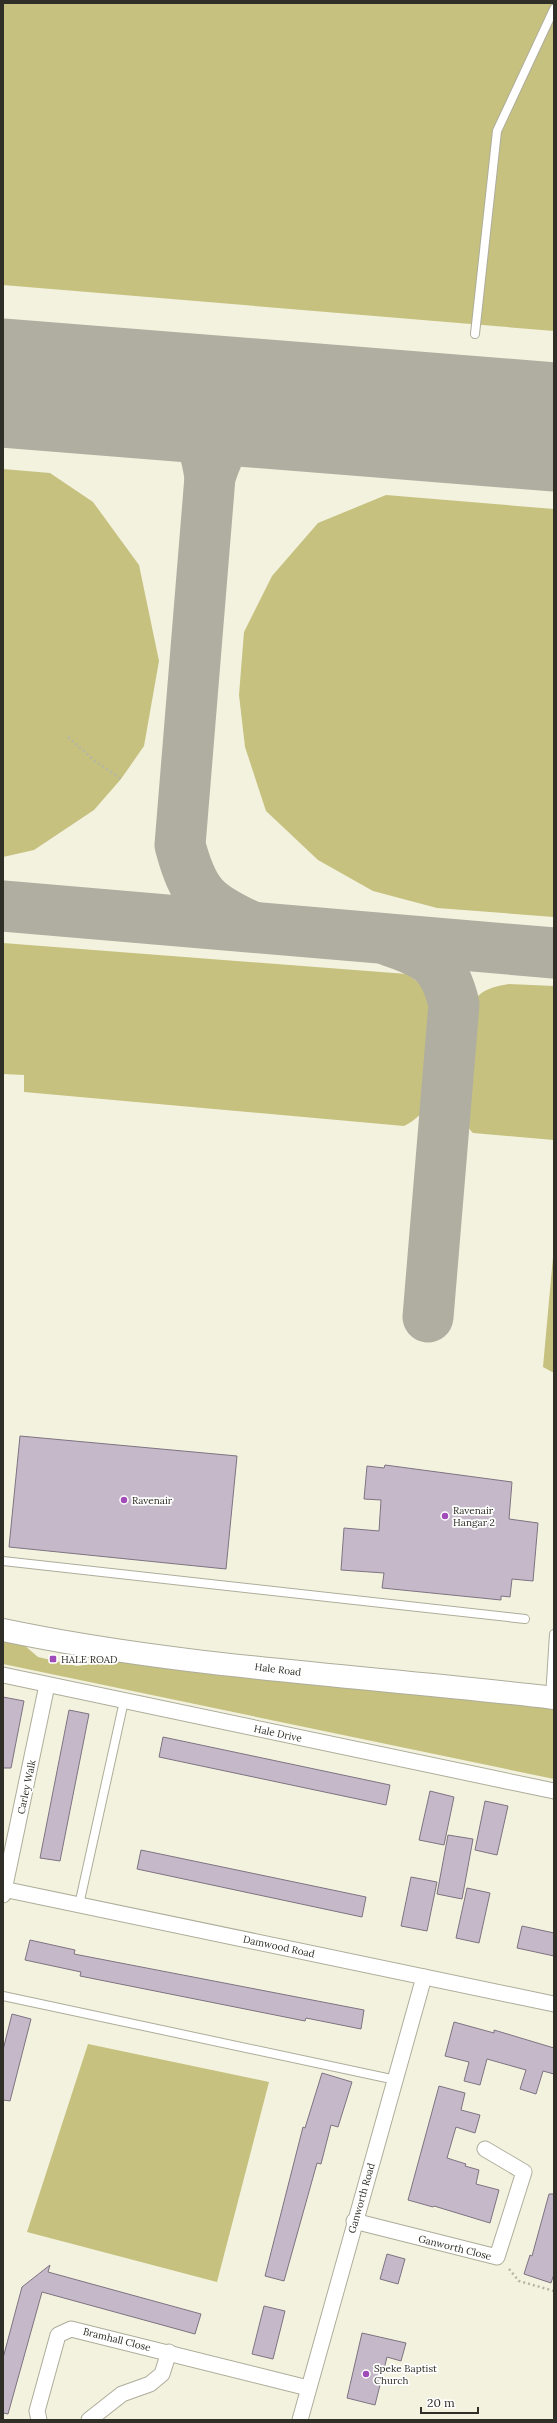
<svg xmlns="http://www.w3.org/2000/svg" width="557" height="2423" viewBox="0 0 557 2423" font-family="Lora,serif">
<style>
.green{fill:#c6c17f}
.lines{fill:none;stroke-linecap:round;stroke-linejoin:round}
.taxiway{stroke:#b0aea0;stroke-width:51}
.runway{stroke:#b0aea0;stroke-width:129}
.building{fill:#c5b9c9;stroke:#7e7381}
.lane-casing{stroke:#aead9b;stroke-width:10}
.street-casing{stroke:#aead9b;stroke-width:17}
.secondary-casing{stroke:#aead9b;stroke-width:24}
.path{stroke:#b6b5a6;stroke-width:2.5;stroke-dasharray:2 3;stroke-linecap:butt}
.lane{stroke:#fff;stroke-width:8}
.street{stroke:#fff;stroke-width:15}
.secondary{stroke:#fff;stroke-width:22}
.poi-dot{fill:#a04bb9;stroke:#fff;stroke-width:1.5}
.labels{text-anchor:middle;stroke-width:3.5;stroke-linejoin:round;paint-order:stroke}
.poi-label{font-size:10px;fill:#2f2e27;stroke:#fff;text-anchor:start}
.street-label{font-size:10px;fill:#2f2e27;stroke:#fff}
</style>
<rect width="100%" height="100%" fill="#f3f2df"/>
<g class="green">
<path d="M3,3H554V331L3,285Z"/>
<path d="M3,469L50,473L93,502L139,565L159,661L144,746L121,779L94,810L34,850L3,857Z"/>
<path d="M386,495L554,509V917L437,908L373,891L318,860L266,811L245,747L239,695L244,632L272,576L318,523Z"/>
<path d="M3,943L407,974C419,983 431,991 436,1006C440,1019 436,1088 430,1101C423,1113 416,1120 404,1126L24,1092V1075L3,1074Z"/>
<path d="M509,984L554,986V1140L473,1133C467,1127 464,1119 462,1111C460,1090 463,1011 478,996C486,988 498,986 509,984Z"/>
<path d="M554,1246V1373L543,1367Z"/>
<path d="M3,1641L24,1645L38,1657L77,1666L127,1659L554,1709V1779L3,1664Z"/>
<path d="M88,2044L269,2082L217,2282L27,2232Z"/>
</g>
<g class="lines">
<g class="taxiway">
<path d="M138,393C188,402 203,430 210,477"/>
<path d="M3,906L554,953"/>
<path d="M250,926C204,905 193,894 180,845L210,477C219,448 233,419 265,410C275,406 289,407 300,406"/>
<path d="M390,941C430,954 444,963 454,1004L428,1317"/>
</g>
<path class="runway" d="M3,383L554,427"/>
</g>
<g class="building">
<path d="M20,1436L237,1456L226,1569L9,1547Z"/>
<path d="M385,1465L512,1482L509,1519L538,1523L533,1581L512,1579L510,1597L501,1596V1600L382,1588L384,1573L341,1570L344,1528L379,1531L381,1500L364,1499L367,1466L384,1468Z"/>
<path d="M3,1697L24,1701L11,1768H3Z"/>
<path d="M69,1710L89,1714L60,1861L40,1858Z"/>
<path d="M163,1737L390,1785L386,1805L159,1757Z"/>
<path d="M430,1791L454,1797L444,1845L419,1840Z"/>
<path d="M485,1801L508,1806L497,1855L475,1850Z"/>
<path d="M448,1835L473,1839L462,1899L437,1894Z"/>
<path d="M141,1850L366,1897L362,1917L137,1869Z"/>
<path d="M411,1877L437,1882L427,1931L401,1926Z"/>
<path d="M467,1888L490,1893L479,1943L456,1938Z"/>
<path d="M522,1926L554,1933V1956L517,1948Z"/>
<path d="M30,1940L75,1950L74,1954L364,2010L361,2029L306,2018L305,2021L80,1976L81,1972L25,1960Z"/>
<path d="M12,2014L31,2019L10,2101L3,2100V2050Z"/>
<path d="M454,2022L494,2033V2030L554,2048V2074L543,2071L536,2094L520,2089L526,2070L487,2059L480,2085L464,2081L469,2062L445,2056Z"/>
<path d="M322,2073L352,2082L338,2127L331,2125L321,2164L317,2163L284,2281L265,2276L303,2127L305,2128Z"/>
<path d="M439,2086L465,2093L461,2110L480,2115L475,2133L456,2127L447,2158L466,2164L465,2166L479,2170L476,2184L499,2190L490,2223L434,2206L433,2207L408,2200Z"/>
<path d="M549,2194H554V2274L551,2283L524,2274L530,2255L532,2256Z"/>
<path d="M387,2254L405,2259L398,2284L380,2279Z"/>
<path d="M50,2265L48,2272L201,2314L195,2334L42,2292L8,2414L3,2413V2358L22,2287Z"/>
<path d="M264,2306L285,2311L273,2359L252,2354Z"/>
<path d="M362,2333L406,2343L401,2361L387,2357L375,2405L347,2398Z"/>
</g>
<g class="lines">
<g class="lane-casing">
<g id="lane">
<path d="M475,334L497,131L554,9"/>
<path d="M3,1561L525,1619"/>
<path d="M550,1697L554,1634"/>
<path d="M79,1905L124,1701"/>
<path d="M3,1996L396,2080"/>
</g>
</g>
<g class="street-casing">
<g id="street">
<path d="M3,1675L554,1791"/>
<path d="M3,1889L554,2004"/>
<path d="M3,1895L47,1685"/>
<path d="M354,2221L497,2257L524,2172L485,2149"/>
<path d="M39,2420L37,2411L58,2335L71,2329L308,2388"/>
<path d="M89,2420L122,2394L150,2384L162,2374L169,2352"/>
<path d="M300,2420L424,1977"/>
</g>
</g>
<g class="secondary-casing">
<path id="secondary" d="M3,1630C184,1668 371,1676 554,1698"/>
</g>
<g class="path">
<path d="M68,737L95,761L121,779"/>
<path d="M509,2269L519,2281L554,2291"/>
</g>
<use href="#lane" class="lane"/>
<use href="#street" class="street"/>
<use href="#secondary" class="secondary"/>
</g>
<g class="poi-dot">
<circle cx="124" cy="1500" r="4"/>
<circle cx="445" cy="1516" r="4"/>
<rect x="49" y="1655" width="8" height="8" rx="2"/>
<circle cx="366" cy="2374" r="4"/>
</g>
<g class="labels">
<g class="poi-label">
<text x="132" y="1504">Ravenair</text>
<text x="453" y="1514">Ravenair<tspan x="453" dy="12">Hangar 2</tspan></text>
<text x="61" y="1663">HALE ROAD</text>
<text x="374" y="2372">Speke Baptist<tspan x="374" dy="12">Church</tspan></text>
</g>
<g class="street-label">
<text transform="translate(278 1669) rotate(7)" y="4">Hale Road</text>
<text transform="translate(278 1733) rotate(12)" y="4">Hale Drive</text>
<text transform="translate(26 1787) rotate(-78)" y="4">Carley Walk</text>
<text transform="translate(279 1946) rotate(12)" y="4">Damwood Road</text>
<text transform="translate(361 2198) rotate(-74)" y="4">Ganworth Road</text>
<text transform="translate(455 2247) rotate(14)" y="4">Ganworth Close</text>
<text transform="translate(117 2339) rotate(14)" y="4">Bramhall Close</text>
</g>
</g>
<rect width="557" height="2423" fill="none" stroke="#2f2e27" stroke-width="8"/>
<path d="M421 2407v6h57v-6" fill="none" stroke="#2f2e27" stroke-width="2"/>
<text x="427" y="2407" font-size="12" fill="#2f2e27" stroke="#ffffff" stroke-width="3" paint-order="stroke">20 m</text>
</svg>
